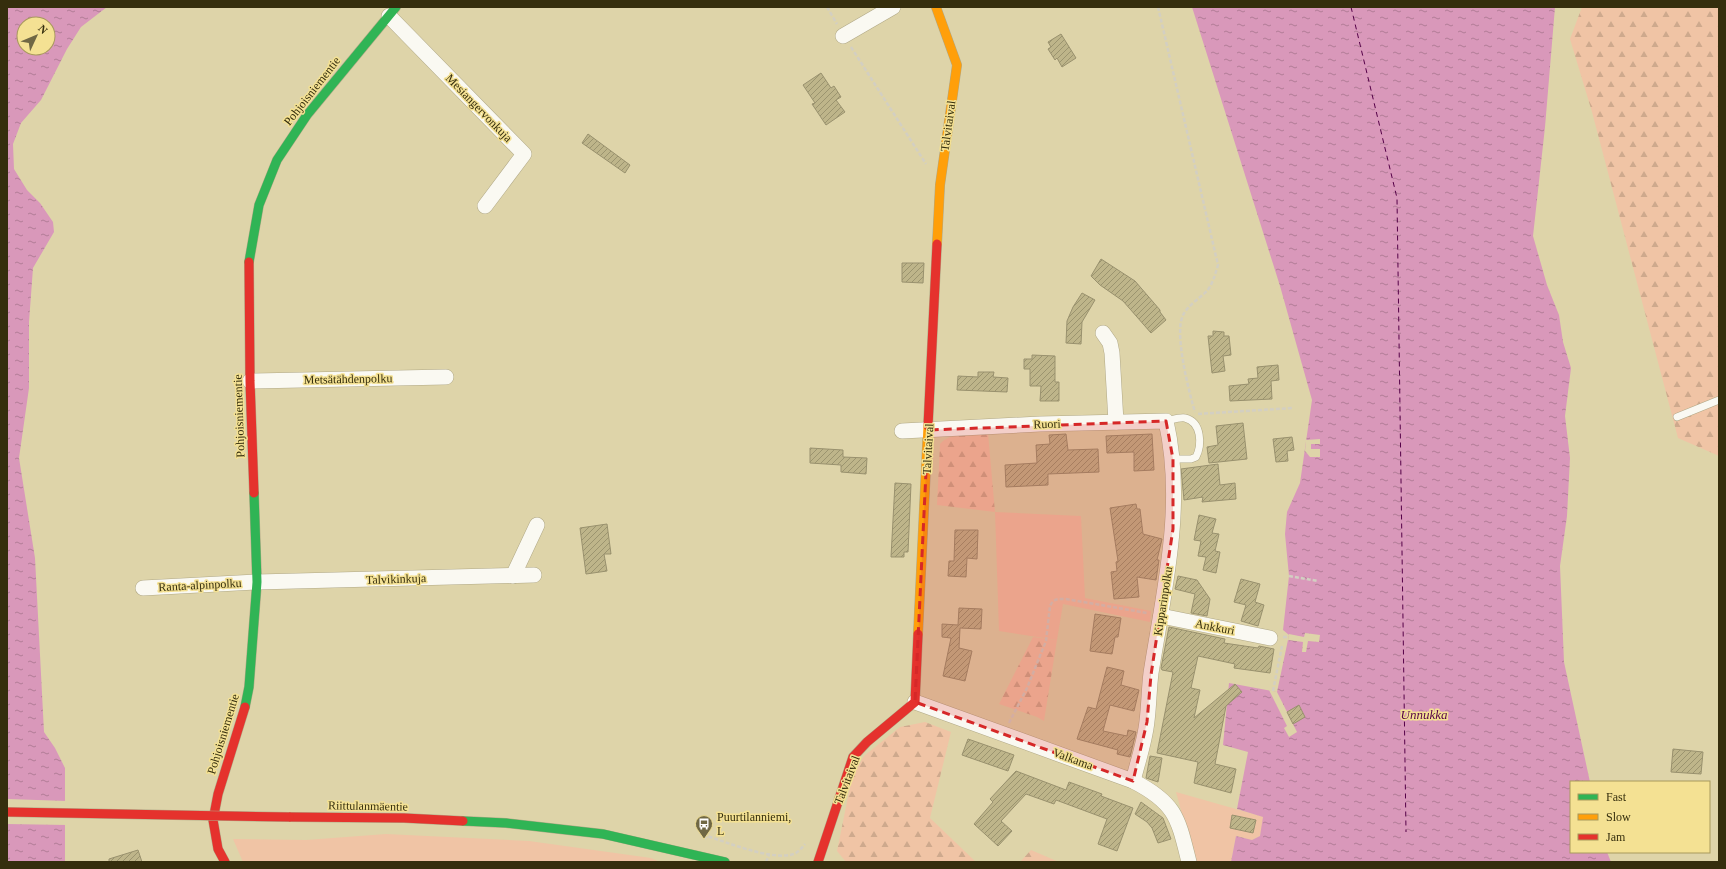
<svg xmlns="http://www.w3.org/2000/svg" width="1726" height="869" viewBox="0 0 1726 869" font-family="'Times New Roman',serif">
<style>
.green{fill:#f0c4a5}
.forest{fill:url(#forest-firs)}
.water{fill:url(#water-ripples);fill-rule:evenodd}
.pier{fill:#ded4a9}
.lines{fill:none;stroke-linecap:round;stroke-linejoin:round}
.ferry{stroke:#540047;stroke-width:1;stroke-dasharray:5 4;stroke-linecap:butt}
.building{fill:url(#building-hatch);stroke:#99916e}
.lane-casing{stroke:#b0a886;stroke-width:8}
.street-casing{stroke:#b0a886;stroke-width:16}
.fast-casing{stroke:#b0a886;stroke-width:10}
.slow-casing{stroke:#b0a886;stroke-width:10}
.jam-casing{stroke:#b0a886;stroke-width:10}
.path{stroke:#d3cfc2;stroke-width:2.5;stroke-dasharray:4 2;stroke-linecap:butt}
.lane{stroke:#faf9f2;stroke-width:7}
.street{stroke:#faf9f2;stroke-width:15}
.fast{stroke:#30b455;stroke-width:9}
.slow{stroke:#ff9f0a;stroke-width:9}
.jam{stroke:#e5322d;stroke-width:9}
.jam-bridge-casing{stroke:#b0a886;stroke-width:10;stroke-linecap:butt}
.jam-bridge{stroke:#e5322d;stroke-width:9}
.marked{fill:#d62828;fill-opacity:0.2;stroke:#d62828;stroke-width:3;stroke-dasharray:8 5;stroke-linejoin:round}
.labels{text-anchor:middle;stroke-width:3;stroke-linejoin:round;paint-order:stroke}
.street-label{font-size:12px;fill:#352e0d;stroke:#f4e193}
.poi-label{font-size:12px;fill:#352e0d;stroke:#f4e193;text-anchor:start}
.water-label{font-size:13px;font-style:italic;fill:#540047;stroke:#f4e193}
</style>
<defs>
<pattern id="forest-firs" width="22" height="20" patternUnits="userSpaceOnUse"><rect width="22" height="20" fill="#f0c4a5"/><path d="M5 1l3.5 6h-7zM16 11l3.5 6h-7z" fill="#cea98d"/></pattern>
<pattern id="water-ripples" width="26" height="14" patternUnits="userSpaceOnUse"><rect width="26" height="14" fill="#d998ba"/><path d="M2 4q2-2 4 0t4 0M15 11q2-2 4 0t4 0" fill="none" stroke="#b17c96"/></pattern>
<pattern id="building-hatch" width="6" height="6" patternUnits="userSpaceOnUse"><rect width="6" height="6" fill="#beb58a"/><path d="M-1 1l2-2M0 6l6-6M5 7l2-2" fill="none" stroke="#9b946f"/></pattern>
</defs>
<rect width="100%" height="100%" fill="#ded4a9"/>
<g class="green">
<path d="M995,512L1081,516L1085,598L1151,611L1150,622L1063,604L1057,640L999,631Z"/>
<path d="M1176,792L1264,817L1260,836L1252,840L1236,836L1231,862H1195Z"/>
<path d="M386,834L529,841L651,858L660,862H243L233,839L306,840Z"/>
</g>
<g class="forest">
<path d="M1582,7H1719V456L1678,438L1592,112L1570,39Z"/>
<path d="M988,433L995,512L937,505L940,444C950,432 973,434 988,433Z"/>
<path d="M1033,637L1057,640L1044,721L1037,717L999,704Z"/>
<path d="M925,722L951,732L930,818L976,862H846L837,851L852,777L864,756L900,727Z"/>
<path d="M1031,850L1059,862H1020Z"/>
</g>
<g class="water">
<path d="M7,7H107L81,27L67,49L41,100L21,123L13,144L14,169L27,190L40,203L53,222L54,232L33,268L29,322V388L19,458L35,558L44,732L55,748L65,768V862H7ZM24,24H48V48H24Z"/>
<path d="M1192,7H1555L1545,127L1533,236L1547,285L1559,315L1563,342L1571,368L1565,416L1570,458L1567,516L1560,566L1564,662L1590,782H1571V852H1607L1611,862H1231L1236,836L1252,840L1260,836L1263,817L1237,809L1248,752L1223,745L1229,683L1277,692L1289,635L1283,630L1289,576L1285,534L1287,512L1300,483L1312,400L1280,286Z"/>
</g>
<g class="pier">
<path d="M1320,439V444H1311V449H1320V457H1310L1305,451L1306,440Z"/>
<path d="M1305,633L1320,635L1319,642L1308,641L1306,652H1302L1303,642L1288,640L1289,634L1304,637Z"/>
<path d="M1269,690L1277,692L1297,732L1289,737L1284,728L1287,726Z"/>
<path d="M7,799L67,801V825L7,824Z"/>
</g>
<g class="lines">
<path class="ferry" d="M1351,7L1397,198L1406,832"/>
</g>
<g class="building">
<path d="M1061,34L1076,58L1062,67L1057,58L1055,60L1048,49L1051,47L1048,42Z"/>
<path d="M821,73L831,88L834,86L841,97L836,100L845,112L826,125L812,104L815,103L803,85Z"/>
<path d="M588,134L630,165L625,173L582,143Z"/>
<path d="M1101,259L1135,281L1160,310V312L1166,320L1151,333L1123,301L1100,285L1091,276Z"/>
<path d="M902,263H924L923,283L902,282Z"/>
<path d="M1082,293L1095,300L1082,322L1081,344L1066,343L1067,321L1073,307Z"/>
<path d="M1213,331L1224,332V336H1229L1231,355L1223,356L1225,371L1212,373L1208,336H1213Z"/>
<path d="M1032,355L1055,356V382H1059V401H1040L1041,386H1030V369H1024V359H1032Z"/>
<path d="M1278,365L1279,380L1271,381L1272,399L1230,401L1229,386L1249,384L1248,379L1258,378L1257,367Z"/>
<path d="M978,372H994L993,377L1008,378L1007,392L957,390L958,376L978,377Z"/>
<path d="M1243,423L1247,459L1209,463L1207,447L1218,445L1216,426Z"/>
<path d="M1066,434L1068,450L1098,449L1099,472L1048,474V485L1006,487L1005,465L1037,463L1036,445L1050,444L1049,435Z"/>
<path d="M1152,434L1154,470L1134,471V452L1107,453L1106,436Z"/>
<path d="M1292,437L1294,450L1287,451L1288,461L1276,462L1273,439Z"/>
<path d="M810,448L843,450V457L867,458L866,474L841,472V465L810,463Z"/>
<path d="M1218,464L1220,485L1235,483L1236,499L1202,502L1203,497L1184,500L1181,469Z"/>
<path d="M895,483L911,484L908,552H904V557H891Z"/>
<path d="M1136,504L1137,509H1140L1143,534L1162,539L1157,560H1159L1156,580L1137,577L1139,597L1114,599L1111,572L1117,571L1116,562L1118,561L1110,508Z"/>
<path d="M1199,515L1216,519L1212,533L1219,534L1215,551L1220,552L1216,573L1203,570L1206,557L1198,556L1201,541L1194,540Z"/>
<path d="M607,524L611,554H604L607,571L586,574L580,528Z"/>
<path d="M955,530H978L977,559L967,558L966,577L948,576L949,561H954Z"/>
<path d="M1178,576L1197,580L1210,599L1207,616L1191,613L1195,594L1175,589Z"/>
<path d="M1241,579L1260,584L1255,602L1264,605L1258,626L1241,621L1246,605L1234,602Z"/>
<path d="M959,608L982,609L981,629L960,628L959,648L972,651L965,681L943,676L951,638L942,637V624L958,625Z"/>
<path d="M1095,614L1121,618L1118,637H1115L1112,654L1090,651Z"/>
<path d="M1169,627L1225,639L1224,643L1258,648L1259,646L1274,649L1270,673L1234,668L1235,664L1198,656L1191,688L1200,690L1194,718L1235,684L1242,692L1226,706L1215,764L1236,769L1231,793L1194,783L1198,762L1157,753L1173,672L1162,670L1161,668Z"/>
<path d="M1107,667L1124,671L1121,685L1139,690L1134,711L1110,705L1103,731L1127,736L1128,730L1136,732L1130,757L1117,754L1118,750L1077,739L1088,707L1096,709Z"/>
<path d="M1299,705L1305,717L1293,724L1287,712Z"/>
<path d="M968,739L1014,755L1008,771L962,755Z"/>
<path d="M1673,749L1703,752L1701,774L1671,772Z"/>
<path d="M1150,756L1162,758L1158,782L1146,778Z"/>
<path d="M1016,771L1066,790L1069,782L1102,794L1101,796L1133,808L1117,851L1098,844L1107,819L1056,800L1054,804L1026,794L1001,821L1012,831L998,846L974,824L993,802L990,799Z"/>
<path d="M1141,802L1163,818L1171,839L1158,843L1152,828L1147,822L1135,814Z"/>
<path d="M1232,815L1256,820L1253,833L1230,828Z"/>
<path d="M138,850L142,862H109V859Z"/>
</g>
<g class="lines">
<g class="lane-casing">
<g id="lane">
<path d="M1677,417L1719,400"/>
<path d="M1166,421C1171,420 1180,417 1185,418C1202,422 1202,445 1196,457L1191,459H1173"/>
</g>
</g>
<g class="street-casing">
<g id="street">
<path d="M389,16L524,154L485,206"/>
<path d="M843,36L893,7"/>
<path d="M1103,333L1110,343L1112,353L1116,422"/>
<path d="M250,381L446,377"/>
<path d="M902,431L1040,424L1166,421C1185,505 1164,590 1151,673C1149,689 1149,705 1147,721C1145,741 1138,761 1133,781"/>
<path d="M513,576L537,525"/>
<path d="M143,588L257,582L534,575"/>
<path d="M1161,616L1270,638"/>
<path d="M915,702L1133,781C1176,803 1178,818 1189,862"/>
</g>
</g>
<g class="fast-casing">
<g id="fast">
<path d="M249,262L259,205L277,160L307,115L396,7"/>
<path d="M245,707L249,687L257,582L254,493"/>
<path d="M463,821L506,823L603,834L725,862"/>
</g>
</g>
<g class="slow-casing">
<g id="slow">
<path d="M936,7L957,65L940,185L937,244"/>
<path d="M918,634L928,426"/>
</g>
</g>
<g class="jam-casing">
<g id="jam">
<path d="M249,262L250,381L254,493"/>
<path d="M928,426L937,244"/>
<path d="M289,817L404,818L463,821"/>
<path d="M225,862L218,849L213,820L218,794L245,707"/>
<path d="M818,862L853,757L867,742L915,702L918,634"/>
</g>
</g>
<g class="path">
<path d="M827,7L837,24"/>
<path d="M1158,7L1218,265C1215,275 1213,283 1207,291C1199,299 1185,307 1182,318C1175,336 1189,393 1195,412"/>
<path d="M851,47L926,164"/>
<path d="M1198,414L1293,408"/>
<path d="M1289,576L1318,581"/>
<path d="M1283,637H1289"/>
<path d="M1273,691L1282,646"/>
<path d="M1009,723L1027,688L1046,641L1050,606C1054,598 1058,599 1066,599L1147,613"/>
<path d="M704,839L707,836C729,843 768,859 790,855C797,854 801,849 805,844"/>
<path d="M766,862L769,855"/>
</g>
<use href="#lane" class="lane"/>
<use href="#street" class="street"/>
<use href="#fast" class="fast"/>
<use href="#slow" class="slow"/>
<use href="#jam" class="jam"/>
<g class="jam-bridge-casing">
<path id="jam-bridge" d="M7,812L289,817"/>
</g>
<use href="#jam-bridge" class="jam-bridge"/>
</g>
<path class="marked" d="M1166,421L1173,459V529L1151,675L1147,722L1133,781L915,702L928,430Z"/>
<defs>
<g id="bus-pin" transform="scale(0.9)"><path d="M0 17L-7.5 6A9.5 9.5 0 1 1 7.5 6Z" fill="#706844" stroke="#f4e193"/><path d="M-5-6H5V4H4V6H2V4H-2V6H-4V4H-5ZM-3.5-4V0h7V-4ZM-3.5 1.2v1.5H-2V1.2ZM2 1.2v1.5H3.5V1.2Z" fill="#fff"/></g>
</defs>
<g fill-rule="evenodd">
<use href="#bus-pin" x="704" y="824"/>
</g>
<g class="labels">
<g class="street-label">
<text transform="translate(312 91) rotate(-52)" y="4">Pohjoisniementie</text>
<text transform="translate(479 108) rotate(46)" y="4">Mesiangervonkuja</text>
<text transform="translate(948 126) rotate(-82)" y="4">Talvitaival</text>
<text transform="translate(348 379) rotate(-1)" y="4">Metsätähdenpolku</text>
<text transform="translate(239 416) rotate(-92)" y="4">Pohjoisniementie</text>
<text transform="translate(1047 424) rotate(-2)" y="4">Ruori</text>
<text transform="translate(928 449) rotate(-87)" y="4">Talvitaival</text>
<text transform="translate(396 579) rotate(-2)" y="4">Talvikinkuja</text>
<text transform="translate(200 585) rotate(-3)" y="4">Ranta-alpinpolku</text>
<text transform="translate(1163 601) rotate(-81)" y="4">Kipparinpolku</text>
<text transform="translate(1215 627) rotate(11)" y="4">Ankkuri</text>
<text transform="translate(223 734) rotate(-73)" y="4">Pohjoisniementie</text>
<text transform="translate(1073 759) rotate(20)" y="4">Valkama</text>
<text transform="translate(847 780) rotate(-69)" y="4">Talvitaival</text>
<text transform="translate(368 806) rotate(1)" y="4">Riittulanmäentie</text>
</g>
<g class="poi-label">
<text x="717" y="821">Puurtilanniemi,<tspan x="717" dy="14">L</tspan></text>
</g>
<g class="water-label">
<text x="1424" y="719">Unnukka</text>
</g>
</g>
<rect width="1726" height="869" fill="none" stroke="#352e0d" stroke-width="16"/>
<rect x="1570" y="781" width="140" height="72" fill="#f4e193" stroke="#a8995d"/>
<rect x="1578" y="794" width="20" height="6" fill="#30b455" stroke="#a8995d"/>
<text x="1606" y="801" font-size="12" fill="#352e0d">Fast</text>
<rect x="1578" y="814" width="20" height="6" fill="#ff9f0a" stroke="#a8995d"/>
<text x="1606" y="821" font-size="12" fill="#352e0d">Slow</text>
<rect x="1578" y="834" width="20" height="6" fill="#e5322d" stroke="#a8995d"/>
<text x="1606" y="841" font-size="12" fill="#352e0d">Jam</text>
<g transform="translate(36 36) rotate(46)"><circle r="19" fill="#f4e193" stroke="#a8995d"/>
<path d="M0-3L7 15L0 10L-7 15Z" fill="#706844"/>
<text y="-6" font-size="11" font-weight="bold" text-anchor="middle" fill="#352e0d">N</text>
</g>
</svg>
